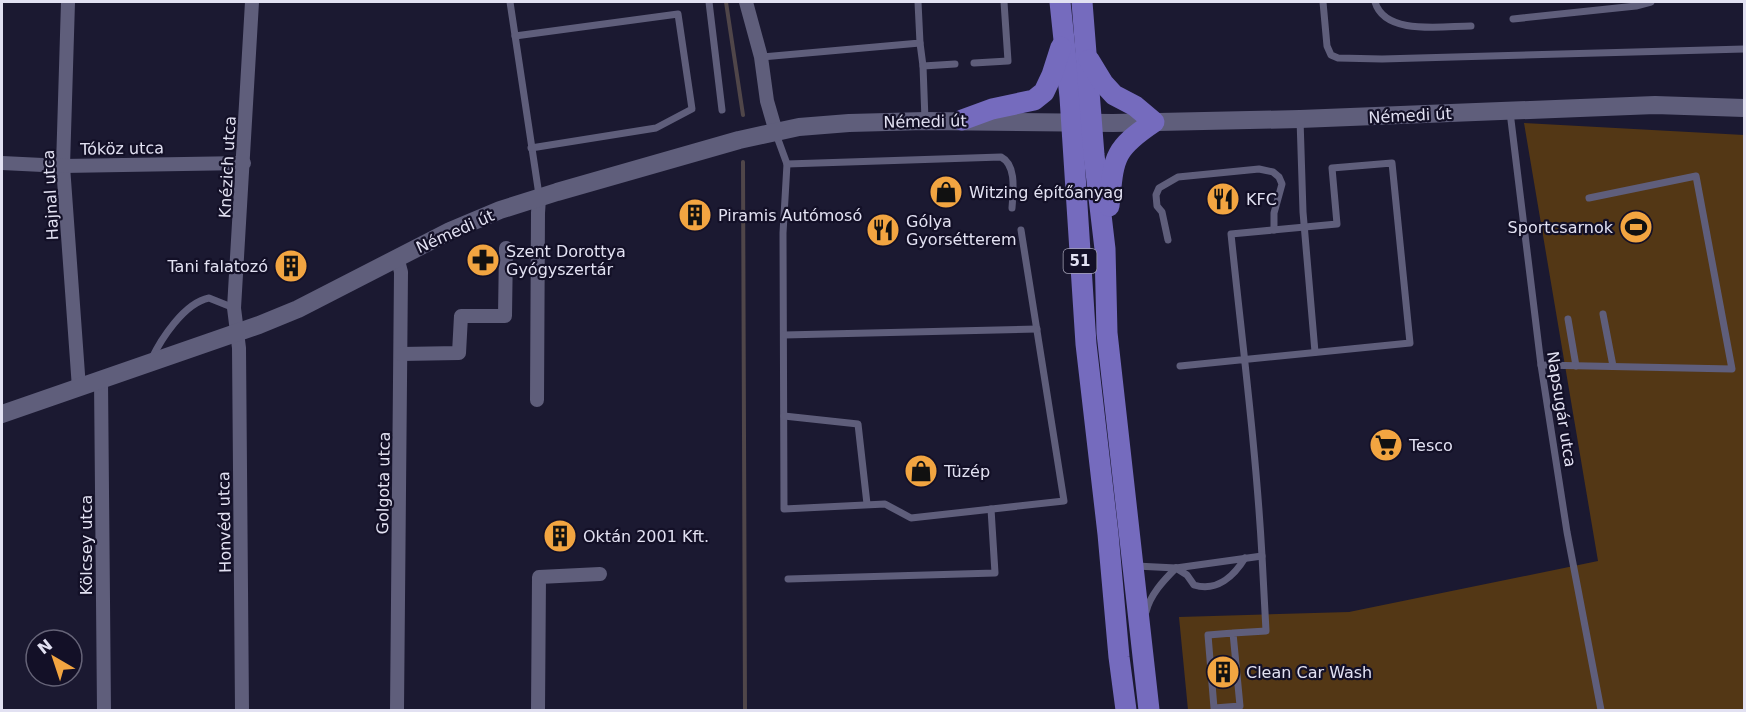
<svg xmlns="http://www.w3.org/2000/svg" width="1746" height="712" viewBox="0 0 1746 712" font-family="'DejaVu Sans',sans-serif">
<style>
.green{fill:#533715}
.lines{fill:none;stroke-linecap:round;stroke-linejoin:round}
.stream{stroke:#504649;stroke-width:4}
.lane{stroke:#5f5e7b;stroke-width:7}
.street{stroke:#5f5e7b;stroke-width:14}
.secondary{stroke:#5f5e7b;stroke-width:18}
.primary{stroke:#756bbe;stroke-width:21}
.labels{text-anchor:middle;stroke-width:4.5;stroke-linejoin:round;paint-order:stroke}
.shield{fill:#131027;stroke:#a4a2b5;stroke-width:1.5}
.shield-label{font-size:15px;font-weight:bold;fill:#e2e1f2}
.street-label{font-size:16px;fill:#e2e1f2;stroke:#131027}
.poi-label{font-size:16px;fill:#e2e1f2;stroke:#131027;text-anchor:start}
</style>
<rect width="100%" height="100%" fill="#1b1931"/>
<path class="green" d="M1524,123L1744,135V710H1188L1179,617L1349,612L1598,561Z"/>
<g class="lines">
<g class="stream">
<path d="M726,2L743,115"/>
<path d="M743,162L745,710"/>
</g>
<g class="lane">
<path d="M510,2L539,195"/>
<path d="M709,2L722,110"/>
<path d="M1323,2L1327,46L1331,55L1338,58L1382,59L1744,49"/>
<path d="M1375,2C1385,36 1443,26 1471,26"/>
<path d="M1513,19L1636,6L1651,2"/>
<path d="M515,36L678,14L692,109L656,128L531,148"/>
<path d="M920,43L923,66L955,64"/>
<path d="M761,57L920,43L918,2"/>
<path d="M974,63L1008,61L1004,2"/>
<path d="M923,66L925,120"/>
<path d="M1510,112L1541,365L1567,532L1601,710"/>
<path d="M1300,119L1303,212L1315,352"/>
<path d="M776,134L787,164L1001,157C1017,165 1013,192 1012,208"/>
<path d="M787,164L783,233L784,509L885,504L911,518L1064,501L1021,230"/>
<path d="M1168,240L1162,212L1157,206L1156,195L1159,188L1178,177L1259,169L1273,172L1279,177L1282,184L1274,213V230"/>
<path d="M1603,314L1613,366"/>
<path d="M1568,319L1576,366"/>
<path d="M784,335L1037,329"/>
<path d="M151,360C161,339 184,303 209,298L234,308"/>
<path d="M1541,365L1732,369L1696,176L1589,198"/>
<path d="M784,416L858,424L867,504"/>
<path d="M1136,566L1176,568L1262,556C1256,448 1242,341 1231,234L1337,224L1332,168L1392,163L1410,343L1180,366"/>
<path d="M1176,568L1187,575L1194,585C1217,592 1234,576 1245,558"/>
<path d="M788,579L995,573L991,509"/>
<path d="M1146,612C1150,595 1163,581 1176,568"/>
<path d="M1233,633L1208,635L1214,708L1240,706L1233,633L1266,631L1262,556"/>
</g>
<g class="street">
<path d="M68,2L63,166L79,388"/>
<path d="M746,2L761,57L767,101L776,132"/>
<path d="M2,163L63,166L244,163"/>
<path d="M397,257L401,272L397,710"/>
<path d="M401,354L459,353L461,316H505L506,248"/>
<path d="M101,380L104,710"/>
<path d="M537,400L538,213L539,198"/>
<path d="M242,710L239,348L234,308L252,2"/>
<path d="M538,710L539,577L600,574"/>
</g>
<path class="secondary" d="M2,414L259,325L298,309L450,231L500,210L557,192L739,140L799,127L849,123L925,121L1113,123L1300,119L1655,105L1744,108"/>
<g class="primary">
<path d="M1060,2L1070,97L1086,344L1108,534L1119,657L1126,710"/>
<path d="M1082,2L1094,155L1105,249L1107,333L1149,710"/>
<path d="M1089,60L1103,83L1114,95L1135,106L1154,122C1112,150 1114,158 1109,206"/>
<path d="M962,120L992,109L1034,100L1044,92L1052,75L1061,47"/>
</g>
</g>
<defs>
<g id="shop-disc" transform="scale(1.725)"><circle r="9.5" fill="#f2a541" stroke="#131027"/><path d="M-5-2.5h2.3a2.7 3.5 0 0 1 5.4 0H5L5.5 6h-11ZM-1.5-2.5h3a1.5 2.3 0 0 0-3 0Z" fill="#111"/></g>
<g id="restaurant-disc" transform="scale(1.725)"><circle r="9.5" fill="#f2a541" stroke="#131027"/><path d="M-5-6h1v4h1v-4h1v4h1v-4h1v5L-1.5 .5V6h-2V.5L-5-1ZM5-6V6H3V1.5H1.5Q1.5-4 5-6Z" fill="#111"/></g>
<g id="building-disc" transform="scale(1.725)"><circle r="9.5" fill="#f2a541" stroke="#131027"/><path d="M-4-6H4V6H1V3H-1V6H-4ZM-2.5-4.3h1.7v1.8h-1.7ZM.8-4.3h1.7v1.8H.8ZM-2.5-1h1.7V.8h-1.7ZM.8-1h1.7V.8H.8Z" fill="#111"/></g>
<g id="stadium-disc" transform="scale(1.725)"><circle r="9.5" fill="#f2a541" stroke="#131027"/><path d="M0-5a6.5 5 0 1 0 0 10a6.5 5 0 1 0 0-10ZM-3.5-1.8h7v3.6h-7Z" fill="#111"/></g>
<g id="pharmacy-disc" transform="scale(1.725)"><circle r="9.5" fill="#f2a541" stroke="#131027"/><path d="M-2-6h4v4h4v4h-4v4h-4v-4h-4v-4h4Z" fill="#111"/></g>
<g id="supermarket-disc" transform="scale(1.725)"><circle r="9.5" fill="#f2a541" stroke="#131027"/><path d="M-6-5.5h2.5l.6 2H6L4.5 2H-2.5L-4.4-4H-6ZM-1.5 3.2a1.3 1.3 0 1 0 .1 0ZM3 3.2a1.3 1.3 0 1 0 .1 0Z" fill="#111"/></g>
</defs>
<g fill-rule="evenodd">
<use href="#shop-disc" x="946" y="192"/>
<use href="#restaurant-disc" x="1223" y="199"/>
<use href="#building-disc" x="695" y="215"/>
<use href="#stadium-disc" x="1636" y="227"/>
<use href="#restaurant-disc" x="883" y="230"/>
<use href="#pharmacy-disc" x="483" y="260"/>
<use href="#building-disc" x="291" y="266"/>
<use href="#supermarket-disc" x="1386" y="445"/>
<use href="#shop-disc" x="921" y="471"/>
<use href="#building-disc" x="560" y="536"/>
<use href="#building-disc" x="1223" y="672"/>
</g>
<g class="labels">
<rect class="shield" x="1063.5" y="249" width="33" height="24" rx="4.5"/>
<g class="shield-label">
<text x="1080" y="266">51</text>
</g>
<g class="street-label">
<text transform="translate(1410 115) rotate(-3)" y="6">Némedi út</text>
<text transform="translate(925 121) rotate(-1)" y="6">Némedi út</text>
<text transform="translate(122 148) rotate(-1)" y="6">Tóköz utca</text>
<text transform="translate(227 167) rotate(-87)" y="6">Knézich utca</text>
<text transform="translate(50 195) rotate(-93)" y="6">Hajnal utca</text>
<text transform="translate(455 231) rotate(-24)" y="6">Némedi út</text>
<text transform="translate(1562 409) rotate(81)" y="6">Napsugár utca</text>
<text transform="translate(383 483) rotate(-89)" y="6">Golgota utca</text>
<text transform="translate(224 522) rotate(-91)" y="6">Honvéd utca</text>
<text transform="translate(86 545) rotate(-90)" y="6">Kölcsey utca</text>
</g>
<g class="poi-label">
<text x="969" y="198">Witzing építőanyag</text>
<text x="1246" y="205">KFC</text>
<text x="718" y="221">Piramis Autómosó</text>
<text x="906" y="227">Gólya<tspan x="906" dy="18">Gyorsétterem</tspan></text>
<text x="1613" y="233" text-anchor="end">Sportcsarnok</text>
<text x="506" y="257">Szent Dorottya<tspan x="506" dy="18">Gyógyszertár</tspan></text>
<text x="268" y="272" text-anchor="end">Tani falatozó</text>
<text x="1409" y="451">Tesco</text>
<text x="944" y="477">Tüzép</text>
<text x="583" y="542">Oktán 2001 Kft.</text>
<text x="1246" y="678">Clean Car Wash</text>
</g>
</g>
<rect width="1746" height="712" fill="none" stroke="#e2e1f2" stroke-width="6"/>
<g transform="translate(54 658) rotate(321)"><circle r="28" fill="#131027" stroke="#666478" stroke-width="1.5"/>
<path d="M0-4.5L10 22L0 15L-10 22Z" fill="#f2a541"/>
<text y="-9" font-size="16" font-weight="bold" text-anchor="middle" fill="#e2e1f2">N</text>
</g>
</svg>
